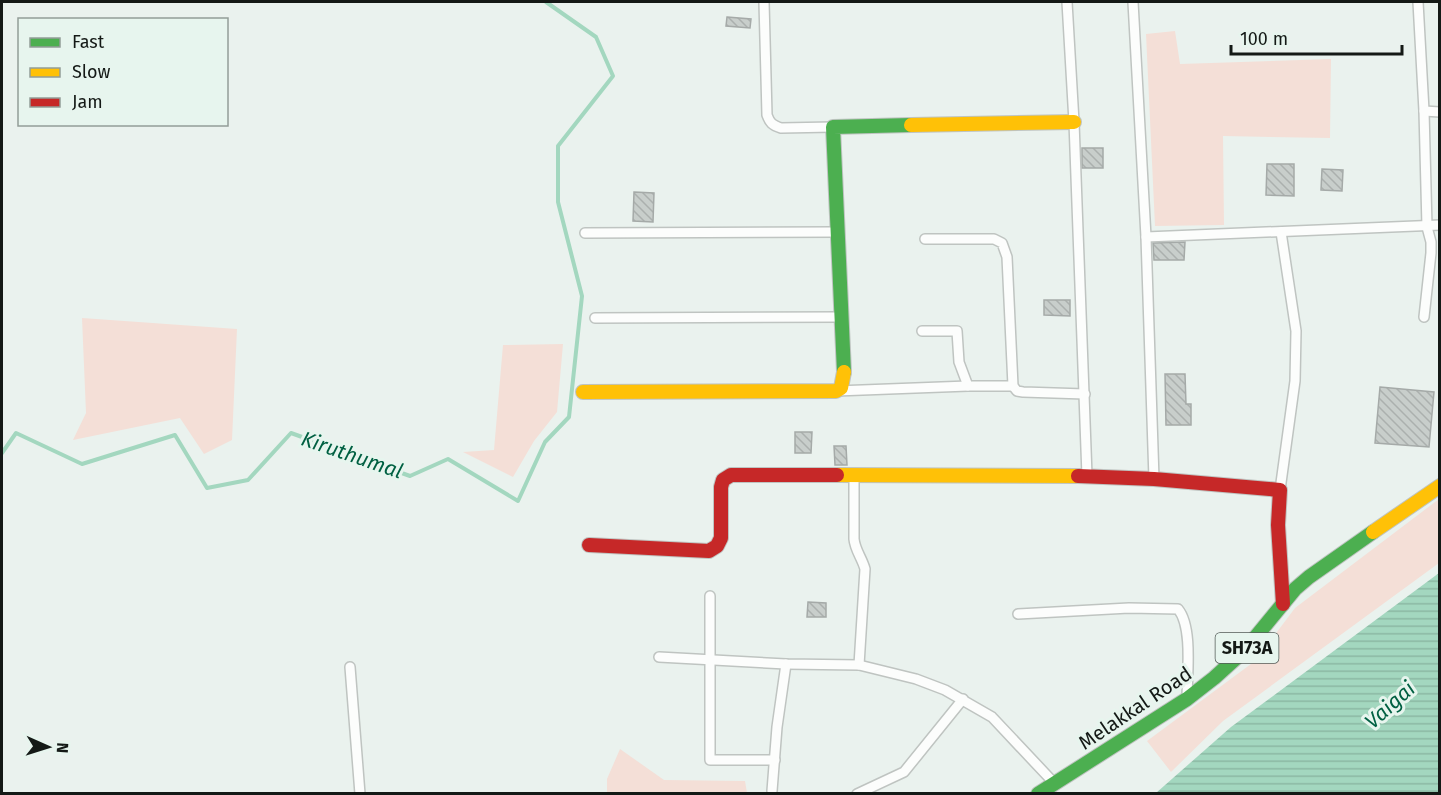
<svg xmlns="http://www.w3.org/2000/svg" width="1441" height="795" viewBox="0 0 1441 795" font-family="'Fira Sans',sans-serif">
<style>
.green{fill:#f4dfd7}
.water{fill:url(#water-rules)}
.lines{fill:none;stroke-linecap:round;stroke-linejoin:round}
.stream{stroke:#a3d7bf;stroke-width:4}
.building{fill:url(#building-back-hatch);stroke:#a5aaa8;stroke-width:1.5}
.street-casing{stroke:#bfc4c1;stroke-width:12}
.fast-casing{stroke:#bfc4c1;stroke-width:16}
.slow-casing{stroke:#bfc4c1;stroke-width:16}
.jam-casing{stroke:#bfc4c1;stroke-width:16}
.street{stroke:#fcfdfc;stroke-width:9}
.fast{stroke:#4caf50;stroke-width:14}
.slow{stroke:#ffc107;stroke-width:14}
.jam{stroke:#c62828;stroke-width:14}
.labels{text-anchor:middle;stroke-width:6;stroke-linejoin:round;paint-order:stroke}
.shield{fill:#e7f5ee;stroke:#535b57;stroke-width:1.5}
.shield-label{font-size:18px;font-weight:bold;fill:#141916}
.street-label{font-size:20px;fill:#141916;stroke:#e7f5ee}
.water-label{font-size:21px;font-style:italic;fill:#006042;stroke:#e7f5ee}
</style>
<defs>
<pattern id="water-rules" width="6" height="5" patternUnits="userSpaceOnUse" patternTransform="scale(1.5)"><rect width="6" height="5" fill="#a3d7bf"/><path d="M0 2.5h6" fill="none" stroke="#8bb8a3"/></pattern>
<pattern id="building-back-hatch" width="6" height="6" patternUnits="userSpaceOnUse" patternTransform="scale(1.5)"><rect width="6" height="6" fill="#c8cecb"/><path d="M-1 5l2 2M0 0l6 6M5-1l2 2" fill="none" stroke="#abb0ae"/></pattern>
</defs>
<rect width="100%" height="100%" fill="#eaf2ee"/>
<g class="green">
<path d="M1175,31L1180,64L1331,59L1330,138L1223,136L1224,225L1155,226L1146,34Z"/>
<path d="M82,318L237,329L232,440L204,454L180,418L73,440L86,413Z"/>
<path d="M563,344L557,412L534,441L513,477L463,452L494,450L503,345Z"/>
<path d="M1439,499V563L1223,721L1171,772L1147,741L1255,661L1295,608Z"/>
<path d="M620,749L664,780L745,781L747,793H607V779Z"/>
</g>
<path class="water" d="M1439,573V793H1156L1231,727Z"/>
<g class="lines">
<path class="stream" d="M2,453L16,433L82,464L175,435L207,488L248,480L291,433L410,476L448,459L518,501L545,442L569,417L582,296L558,202V146L613,76L596,37L546,2"/>
</g>
<g class="building">
<path d="M727,17L751,19L750,28L726,26Z"/>
<rect x="1082" y="148" width="21" height="20"/>
<path d="M1267,164H1294V196L1266,195Z"/>
<path d="M1322,169L1343,170L1342,191L1321,190Z"/>
<path d="M634,192L654,193L653,222L633,221Z"/>
<path d="M1185,242L1184,260H1154L1153,243Z"/>
<path d="M1044,300H1070V316L1044,315Z"/>
<path d="M1165,374H1185L1186,404H1191V425H1166Z"/>
<path d="M1380,387L1434,392L1429,447L1375,443Z"/>
<path d="M795,432H812L811,453H795Z"/>
<path d="M834,446H846L847,465H835Z"/>
<path d="M808,602L826,603V617H807Z"/>
</g>
<g class="lines">
<g class="street-casing">
<g id="street">
<path d="M764,2L767,115C770,123 772,125 781,128L833,127"/>
<path d="M1067,2L1074,122L1087,476"/>
<path d="M1133,2L1146,237L1154,479"/>
<path d="M1418,2L1424,111L1427,227L1431,242V253L1424,317"/>
<path d="M1424,111L1440,112"/>
<path d="M585,233L837,232"/>
<path d="M1146,237L1440,225"/>
<path d="M925,239H994L1002,243L1007,257L1013,386L1017,391L1023,392L1085,394"/>
<path d="M595,318L840,317"/>
<path d="M922,331H957L959,362L968,386H1013"/>
<path d="M836,391L968,386"/>
<path d="M854,476V539C855,550 862,558 865,569L859,665"/>
<path d="M1280,490L1295,381L1296,331L1281,232"/>
<path d="M710,596V760H775"/>
<path d="M1018,614L1129,608L1178,609C1193,627 1187,675 1187,699"/>
<path d="M659,657L786,664L859,665L916,679L945,690L992,717L1055,784"/>
<path d="M350,667L360,794"/>
<path d="M772,791L777,727L786,664"/>
<path d="M857,794L904,772L963,699"/>
</g>
</g>
<g class="fast-casing">
<g id="fast">
<path d="M844,372L833,127L911,125"/>
<path d="M1038,794L1187,699L1214,678L1245,650L1295,589L1309,577L1373,532"/>
</g>
</g>
<g class="slow-casing">
<g id="slow">
<path d="M911,125L1074,122"/>
<path d="M583,392L836,391L841,388L844,372"/>
<path d="M837,475L1078,476"/>
<path d="M1373,532L1440,486"/>
</g>
</g>
<g class="jam-casing">
<g id="jam">
<path d="M1078,476L1154,479L1280,490L1278,525L1283,604"/>
<path d="M589,545L709,551L717,546L721,538V487L723,480L731,475H837"/>
</g>
</g>
<use href="#street" class="street"/>
<use href="#fast" class="fast"/>
<use href="#slow" class="slow"/>
<use href="#jam" class="jam"/>
</g>
<g class="labels">
<rect class="shield" x="1215.5" y="633" width="63" height="30" rx="4.5"/>
<g class="shield-label">
<text x="1247" y="654">SH73A</text>
</g>
<g class="street-label">
<text transform="translate(1135 708) rotate(-34)" y="7">Melakkal Road</text>
</g>
<g class="water-label">
<text transform="translate(352 455) rotate(19)" y="7">Kiruthumal</text>
<text transform="translate(1390 705) rotate(-42)" y="7">Vaigai</text>
</g>
</g>
<rect width="1441" height="795" fill="none" stroke="#141916" stroke-width="6"/>
<rect x="18" y="18" width="210" height="108" fill="#e7f5ee" stroke="#939d98" stroke-width="1.5"/>
<rect x="30" y="38" width="30" height="9" fill="#4caf50" stroke="#939d98" stroke-width="1.5"/>
<text x="72" y="48" font-size="18" fill="#141916">Fast</text>
<rect x="30" y="68" width="30" height="9" fill="#ffc107" stroke="#939d98" stroke-width="1.5"/>
<text x="72" y="78" font-size="18" fill="#141916">Slow</text>
<rect x="30" y="98" width="30" height="9" fill="#c62828" stroke="#939d98" stroke-width="1.5"/>
<text x="72" y="108" font-size="18" fill="#141916">Jam</text>
<g transform="translate(48 747) rotate(93)" stroke="#e7f5ee" stroke-width="4.5" paint-order="stroke">
<path d="M0-4.5L10 22L0 15L-10 22Z" fill="#141916"/>
<text y="-9" font-size="16" font-weight="bold" text-anchor="middle" fill="#141916">N</text>
</g>
<path d="M1231 45v9h171v-9" fill="none" stroke="#141916" stroke-width="3"/>
<text x="1240" y="45" font-size="18" fill="#141916" stroke="#e7f5ee" stroke-width="4.5" paint-order="stroke">100 m</text>
</svg>
